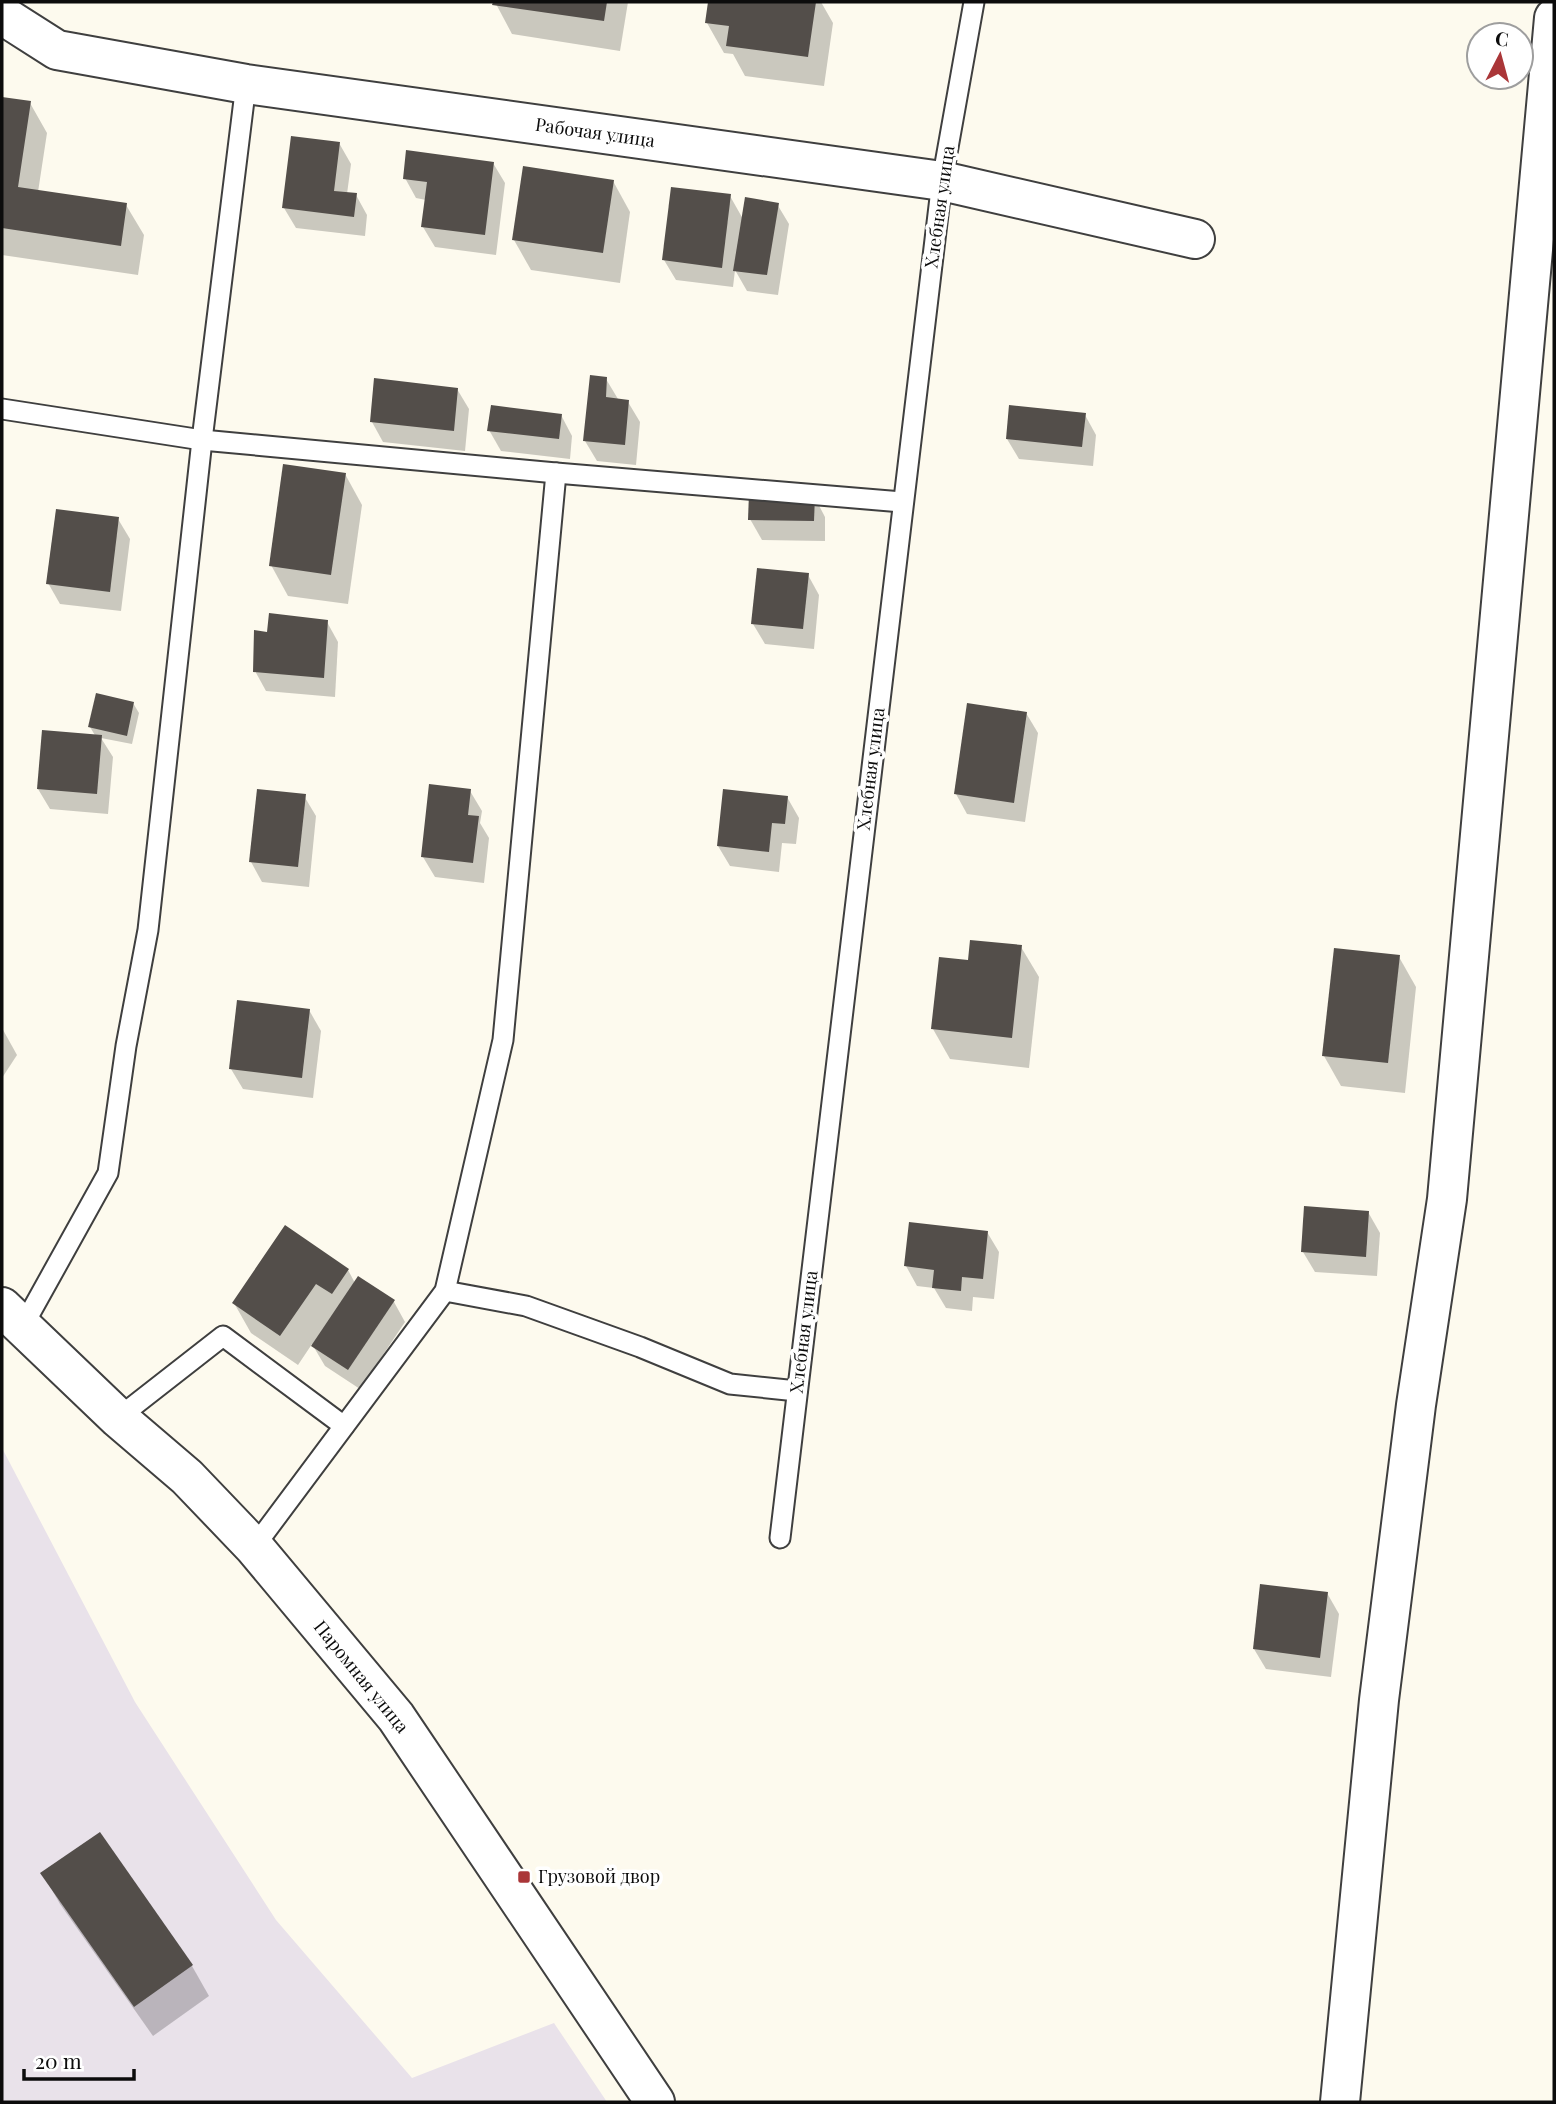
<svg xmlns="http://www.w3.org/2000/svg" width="1556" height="2104" viewBox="0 0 1556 2104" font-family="'Playfair Display',serif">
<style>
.industrial{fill:#e9e2ea}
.shadow{fill:#0003}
.building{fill:#534e4a}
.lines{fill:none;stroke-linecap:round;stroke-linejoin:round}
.service-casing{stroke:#3f3f3f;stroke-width:23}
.minor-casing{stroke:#3f3f3f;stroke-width:42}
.tertiary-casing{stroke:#3f3f3f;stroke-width:42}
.service{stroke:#fff;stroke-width:19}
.minor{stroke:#fff;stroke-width:38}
.tertiary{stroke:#fff;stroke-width:38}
.poi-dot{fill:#aa3638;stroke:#fff;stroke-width:2.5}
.labels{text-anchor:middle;stroke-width:7;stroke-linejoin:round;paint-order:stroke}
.street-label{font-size:18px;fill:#0c0c0c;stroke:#fff}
.poi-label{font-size:18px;fill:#0c0c0c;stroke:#fff;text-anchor:start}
</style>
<rect width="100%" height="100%" fill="#fdfaee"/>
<path class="industrial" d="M2,1448L135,1702L276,1920L412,2078L554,2023L607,2102H2Z"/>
<g class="shadow">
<path d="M495,2H628L620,51L512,34Z"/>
<path d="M710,2H821L833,23L824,86L745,76L733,54L724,53L707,23Z"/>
<path d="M2,99L30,103L47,133L38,192L126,205L144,235L138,275L2,255Z"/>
<path d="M339,143L351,164L347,194L356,195L367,215L365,236L296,228L284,208Z"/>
<path d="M493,163L505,183L496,255L435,247L423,227L426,200L416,198L405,178Z"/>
<path d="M613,181L630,212L620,283L531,270L514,240Z"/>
<path d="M730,196L743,219L777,204L789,224L778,295L747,291L735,270L733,287L676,280L664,260Z"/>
<path d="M606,379L618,399L628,402L640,422L636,465L597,461L585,441Z"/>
<path d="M457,389L469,409L465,451L383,442L372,422Z"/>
<path d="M561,415L572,436L570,459L501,451L489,430Z"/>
<path d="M1085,415L1096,435L1093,466L1019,459L1007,439Z"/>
<path d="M345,474L362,505L348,604L288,596L271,565Z"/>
<path d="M814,496L825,517V541L762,540L750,519Z"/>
<path d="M118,519L130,539L121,611L60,604L48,583Z"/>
<path d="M808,575L819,595L814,649L765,644L753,624Z"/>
<path d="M327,622L338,642L335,697L266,691L255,671L268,634Z"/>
<path d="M133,703L139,713L132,744L101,738L113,757L108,814L50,809L38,789L96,737L90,727Z"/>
<path d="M1026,713L1038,733L1025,822L967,814L956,794Z"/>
<path d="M470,791L482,811L480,823L489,838L484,883L435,877L423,857Z"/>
<path d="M304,796L316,816L309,887L262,882L251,862Z"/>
<path d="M787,797L799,818L796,844L782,843L779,872L730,866L718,846Z"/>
<path d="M1021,947L1039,977L1029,1068L950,1059L933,1029Z"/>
<path d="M1399,957L1416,987L1405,1093L1341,1086L1324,1056Z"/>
<path d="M309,1010L321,1031L313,1098L243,1089L231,1069Z"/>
<path d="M2,1028L17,1055L2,1078Z"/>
<path d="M1368,1212L1380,1233L1377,1276L1315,1272L1303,1252Z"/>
<path d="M987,1232L999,1252L994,1299L973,1297L972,1311L946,1308L934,1288L917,1286L906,1266Z"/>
<path d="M348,1270L355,1283L394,1302L405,1322L360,1389L325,1366L312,1344L298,1365L251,1333L234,1303Z"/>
<path d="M1327,1593L1339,1614L1331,1677L1266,1669L1254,1649Z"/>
<path d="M99,1834L192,1966L209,1996L153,2036L60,1904L43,1874Z"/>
</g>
<g class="building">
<path d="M493,2H607L604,21L492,5Z"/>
<path d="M708,2H816L808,57L726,46L729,26L705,23Z"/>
<path d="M2,97L31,101L18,187L127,203L121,246L2,228Z"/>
<path d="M291,136L340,142L334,191L357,193L354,217L282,208Z"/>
<path d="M406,150L494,162L485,235L421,227L427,182L403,179Z"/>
<path d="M523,166L614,180L603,253L512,240Z"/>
<path d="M671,187L731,194L722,268L662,260Z"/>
<path d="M745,197L779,203L767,275L733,271Z"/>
<path d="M590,375L607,377L606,397L629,400L625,445L583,441Z"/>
<path d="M374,378L458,388L454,431L370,422Z"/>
<path d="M491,405L562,414L559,439L487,431Z"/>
<path d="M1009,405L1086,413L1082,447L1006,439Z"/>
<path d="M283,464L346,473L331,575L269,566Z"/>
<path d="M749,493L815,495L814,521L748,520Z"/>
<path d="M56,509L119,517L110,592L46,584Z"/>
<path d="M757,568L809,573L803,629L751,624Z"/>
<path d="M269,613L328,620L324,678L253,672L254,630L267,632Z"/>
<path d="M96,693L134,702L127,736L88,727Z"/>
<path d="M967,703L1027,712L1014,803L954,794Z"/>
<path d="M42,730L102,735L97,794L37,789Z"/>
<path d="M429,784L471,789L468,815L479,816L473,863L421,857Z"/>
<path d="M257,789L306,794L298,867L249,862Z"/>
<path d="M723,789L788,796L785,824L772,823L769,852L717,846Z"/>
<path d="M970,940L1022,945L1012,1038L931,1029L939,957L968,960Z"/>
<path d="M1334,948L1400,955L1388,1063L1322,1056Z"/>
<path d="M237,1000L310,1009L302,1078L229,1069Z"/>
<path d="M1304,1206L1369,1211L1366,1257L1301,1252Z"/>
<path d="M909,1222L988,1231L983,1279L962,1277L961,1291L932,1288L934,1270L904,1266Z"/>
<path d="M285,1225L349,1269L332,1294L316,1284L280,1336L232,1303Z"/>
<path d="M358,1276L395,1300L348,1370L311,1346Z"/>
<path d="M1260,1584L1328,1592L1320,1658L1253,1649Z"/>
<path d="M100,1832L193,1965L134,2007L40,1873Z"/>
</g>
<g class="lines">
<g class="service-casing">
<g id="service">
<path d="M2,409L202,440L556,473L902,502"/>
<path d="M445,1291L526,1306L640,1347L730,1384L797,1391"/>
<path d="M23,1326L108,1173L126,1046L148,930L202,440L246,84"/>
<path d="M118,1418L223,1336L344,1426"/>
<path d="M780,1538L942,181L974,2"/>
<path d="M254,1547L445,1291L503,1040L556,473"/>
</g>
</g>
<g class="minor-casing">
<g id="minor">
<path d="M2,15L57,50L246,84L942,181L1195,239"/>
<path d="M1340,2102L1379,1700L1416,1405L1447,1199L1554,18"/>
</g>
</g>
<g class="tertiary-casing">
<path id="tertiary" d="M2,1307L118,1418L187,1477L254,1547L396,1717L655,2102"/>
</g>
<use href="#service" class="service"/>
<use href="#minor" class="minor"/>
<use href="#tertiary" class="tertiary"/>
</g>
<rect class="poi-dot" x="517" y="1870" width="14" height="14" rx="3.5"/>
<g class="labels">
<g class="street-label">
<text transform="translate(595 133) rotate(8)" y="6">Рабочая улица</text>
<text transform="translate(940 207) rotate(-82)" y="6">Хлебная улица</text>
<text transform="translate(871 769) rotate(-83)" y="6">Хлебная улица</text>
<text transform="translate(804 1332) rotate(-83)" y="6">Хлебная улица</text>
<text transform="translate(361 1677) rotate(51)" y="6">Паромная улица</text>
</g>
<g class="poi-label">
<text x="538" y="1883">Грузовой двор</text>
</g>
</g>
<rect width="1556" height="2104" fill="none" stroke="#0c0c0c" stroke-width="7"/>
<g transform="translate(1500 56) rotate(6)"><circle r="33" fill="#ffffff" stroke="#9e9e9e" stroke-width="2"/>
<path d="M0-5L12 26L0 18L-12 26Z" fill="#aa3638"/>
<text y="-10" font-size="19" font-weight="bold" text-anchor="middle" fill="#0c0c0c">С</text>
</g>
<path d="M24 2069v10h110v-10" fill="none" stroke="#0c0c0c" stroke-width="3.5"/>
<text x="35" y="2069" font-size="21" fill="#0c0c0c" stroke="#ffffff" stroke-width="5" paint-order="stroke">20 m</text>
</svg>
